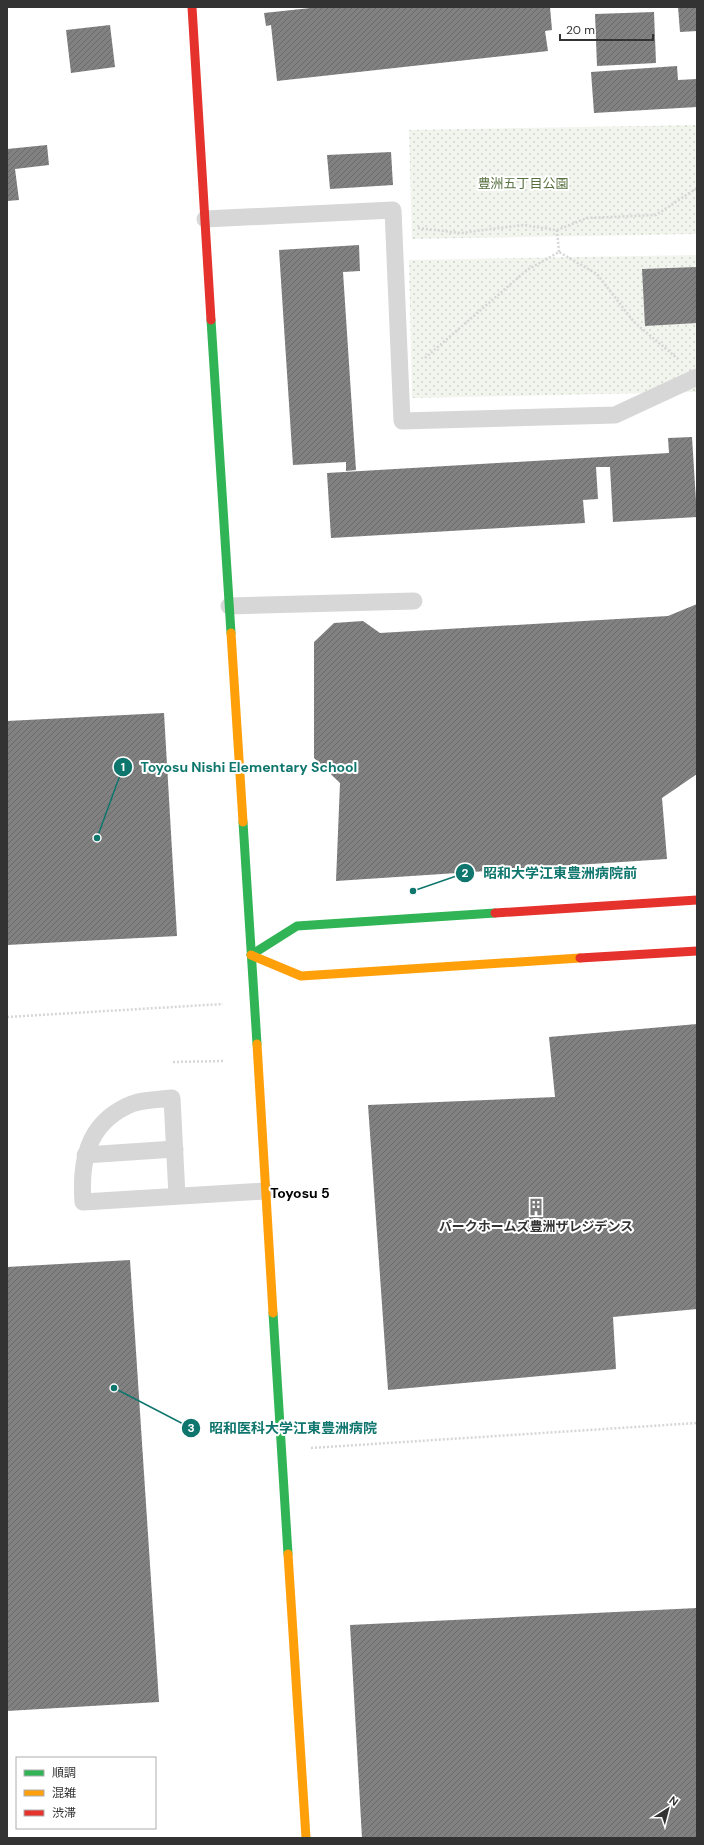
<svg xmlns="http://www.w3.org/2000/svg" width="704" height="1845" viewBox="0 0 704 1845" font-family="'DM Sans','Noto Sans JP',sans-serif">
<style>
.grass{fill:url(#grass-dots)}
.building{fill:url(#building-hatch)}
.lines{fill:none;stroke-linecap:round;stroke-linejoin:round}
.path{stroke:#d6d6d6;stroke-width:2.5;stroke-dasharray:2 2;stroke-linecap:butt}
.lane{stroke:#d7d7d7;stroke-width:17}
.fast{stroke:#30b455;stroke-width:9}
.slow{stroke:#ff9f0a;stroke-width:9}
.jam{stroke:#e5322d;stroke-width:9}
.labels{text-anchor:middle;stroke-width:4;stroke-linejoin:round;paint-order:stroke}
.park-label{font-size:13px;fill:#56703f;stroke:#fff}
.poi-label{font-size:13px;font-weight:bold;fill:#333;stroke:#fff}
.neighbourhood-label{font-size:14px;font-weight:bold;fill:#000;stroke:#fff}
.leader{fill:none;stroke:#0f766e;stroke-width:1.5}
.callout-dot{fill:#0f766e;stroke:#fff;stroke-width:1.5}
.mark-label{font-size:12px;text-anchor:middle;font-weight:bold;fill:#fff}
.callout-label{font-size:14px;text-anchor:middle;font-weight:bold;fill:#0f766e;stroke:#fff;stroke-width:4;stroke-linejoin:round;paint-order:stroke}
</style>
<defs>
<pattern id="grass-dots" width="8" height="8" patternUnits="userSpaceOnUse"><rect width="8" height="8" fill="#f1f5ed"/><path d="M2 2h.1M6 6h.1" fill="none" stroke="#cfd2cc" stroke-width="1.8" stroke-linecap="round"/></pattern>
<pattern id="building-hatch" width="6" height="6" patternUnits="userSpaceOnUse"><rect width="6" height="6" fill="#818181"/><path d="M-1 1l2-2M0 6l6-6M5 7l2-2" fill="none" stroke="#6a6a6a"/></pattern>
</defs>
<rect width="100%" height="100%" fill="#fff"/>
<g class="grass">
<path d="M697,125V234L412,239L409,130Z"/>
<path d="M697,255V392L412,398L409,260Z"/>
</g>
<g class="building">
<path d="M320,7H550L552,30L545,31L548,51L277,81L271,25L266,26L264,13Z"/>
<path d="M678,7H697V31L680,32Z"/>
<path d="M654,12L656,63L597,66L595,14Z"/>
<path d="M110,25L115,67L71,73L66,30Z"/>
<path d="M677,66L678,80L697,79V107L594,113L591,72Z"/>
<path d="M47,145L49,165L15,169L19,200L7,201V149Z"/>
<path d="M391,152L393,185L330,189L327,155Z"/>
<path d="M359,245L360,271L343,272L356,470L346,471V462L293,465L279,250Z"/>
<path d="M697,267V323L645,326L642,269Z"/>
<path d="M692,437L697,517L613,522L610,467H596L598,499L583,500L585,523L331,538L327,473L669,453L668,438Z"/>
<path d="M697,604V774L662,798L667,859L336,881L340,783L314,758V642L334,623L363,621L380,633L668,616Z"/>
<path d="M164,713L177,936L7,945V721Z"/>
<path d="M697,1024V1309L613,1317L616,1369L388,1390L368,1105L555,1097L549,1037Z"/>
<path d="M130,1260L159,1702L7,1711V1267Z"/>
<path d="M697,1608V1838H362L350,1625Z"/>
</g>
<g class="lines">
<g class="path">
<path d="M418,228L461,233L523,225L557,230L587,218L656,215L697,188"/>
<path d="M557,230L559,252"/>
<path d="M425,358L527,270L559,252L597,274L634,322L678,359"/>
<path d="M7,1017L223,1004"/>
<path d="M173,1062L225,1061"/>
<path d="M311,1448L697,1423"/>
</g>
<g class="lane">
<path d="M205,219L393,210L402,421L615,415L697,377"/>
<path d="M229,606L414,601"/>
<path d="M85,1155L175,1149"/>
<path d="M177,1196L172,1098C158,1100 140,1099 127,1106C87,1125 80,1162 83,1202L265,1191"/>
</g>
<g class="fast">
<path d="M211,320L231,633"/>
<path d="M243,822L257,1044"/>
<path d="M251,955L297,926L495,913"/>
<path d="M273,1313L288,1554"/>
</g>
<g class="slow">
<path d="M231,633L243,822"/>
<path d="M251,955L301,976L580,958"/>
<path d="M257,1044L273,1313"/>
<path d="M288,1554L306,1838"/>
</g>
<g class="jam">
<path d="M192,7L211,320"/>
<path d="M495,913L697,900"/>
<path d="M580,958L697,951"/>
</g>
</g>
<defs>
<g id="building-bare" transform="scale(1.38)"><path d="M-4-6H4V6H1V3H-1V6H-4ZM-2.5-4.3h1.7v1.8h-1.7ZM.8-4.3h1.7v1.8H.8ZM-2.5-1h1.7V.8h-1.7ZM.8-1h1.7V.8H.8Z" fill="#7a7a7a" stroke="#fff" stroke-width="2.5" paint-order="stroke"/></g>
</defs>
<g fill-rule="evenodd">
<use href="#building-bare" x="536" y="1207"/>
</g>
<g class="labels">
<g class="park-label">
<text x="523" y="188">豊洲五丁目公園</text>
</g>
<g class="poi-label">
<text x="536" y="1231">パークホームズ豊洲ザレジデンス</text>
</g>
<g class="neighbourhood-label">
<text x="300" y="1198">Toyosu 5</text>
</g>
</g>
<path class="leader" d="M97 838L123 767M413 891L465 873M114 1388L191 1428"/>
<g class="callout-dot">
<circle cx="97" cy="838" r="4"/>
<circle cx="413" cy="891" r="4"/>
<circle cx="114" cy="1388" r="4"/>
<circle cx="123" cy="767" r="10"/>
<circle cx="465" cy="873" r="10"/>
<circle cx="191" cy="1428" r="10"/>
</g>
<g class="mark-label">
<text x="123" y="771">1</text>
<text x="465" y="877">2</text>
<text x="191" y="1432">3</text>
</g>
<g class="callout-label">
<text x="249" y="772">Toyosu Nishi Elementary School</text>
<text x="560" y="878">昭和大学江東豊洲病院前</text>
<text x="293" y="1433">昭和医科大学江東豊洲病院</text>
</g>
<rect width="704" height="1845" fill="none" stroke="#333333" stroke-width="16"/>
<rect x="16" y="1757" width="140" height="72" fill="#ffffff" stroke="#adadad"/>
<rect x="24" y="1770" width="20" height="6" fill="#30b455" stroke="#adadad"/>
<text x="52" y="1777" font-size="12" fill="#333333">順調</text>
<rect x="24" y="1790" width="20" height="6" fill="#ff9f0a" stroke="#adadad"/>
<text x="52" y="1797" font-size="12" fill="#333333">混雑</text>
<rect x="24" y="1810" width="20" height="6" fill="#e5322d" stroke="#adadad"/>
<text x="52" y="1817" font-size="12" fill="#333333">渋滞</text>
<g transform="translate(668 1809) rotate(36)" stroke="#ffffff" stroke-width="3" paint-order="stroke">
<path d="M0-3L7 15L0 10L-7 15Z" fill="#333333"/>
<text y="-6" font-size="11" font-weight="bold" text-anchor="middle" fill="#333333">N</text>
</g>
<path d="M560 34v6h93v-6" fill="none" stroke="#333333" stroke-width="2"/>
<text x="566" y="34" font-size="12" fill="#333333" stroke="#ffffff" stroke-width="3" paint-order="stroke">20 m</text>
</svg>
